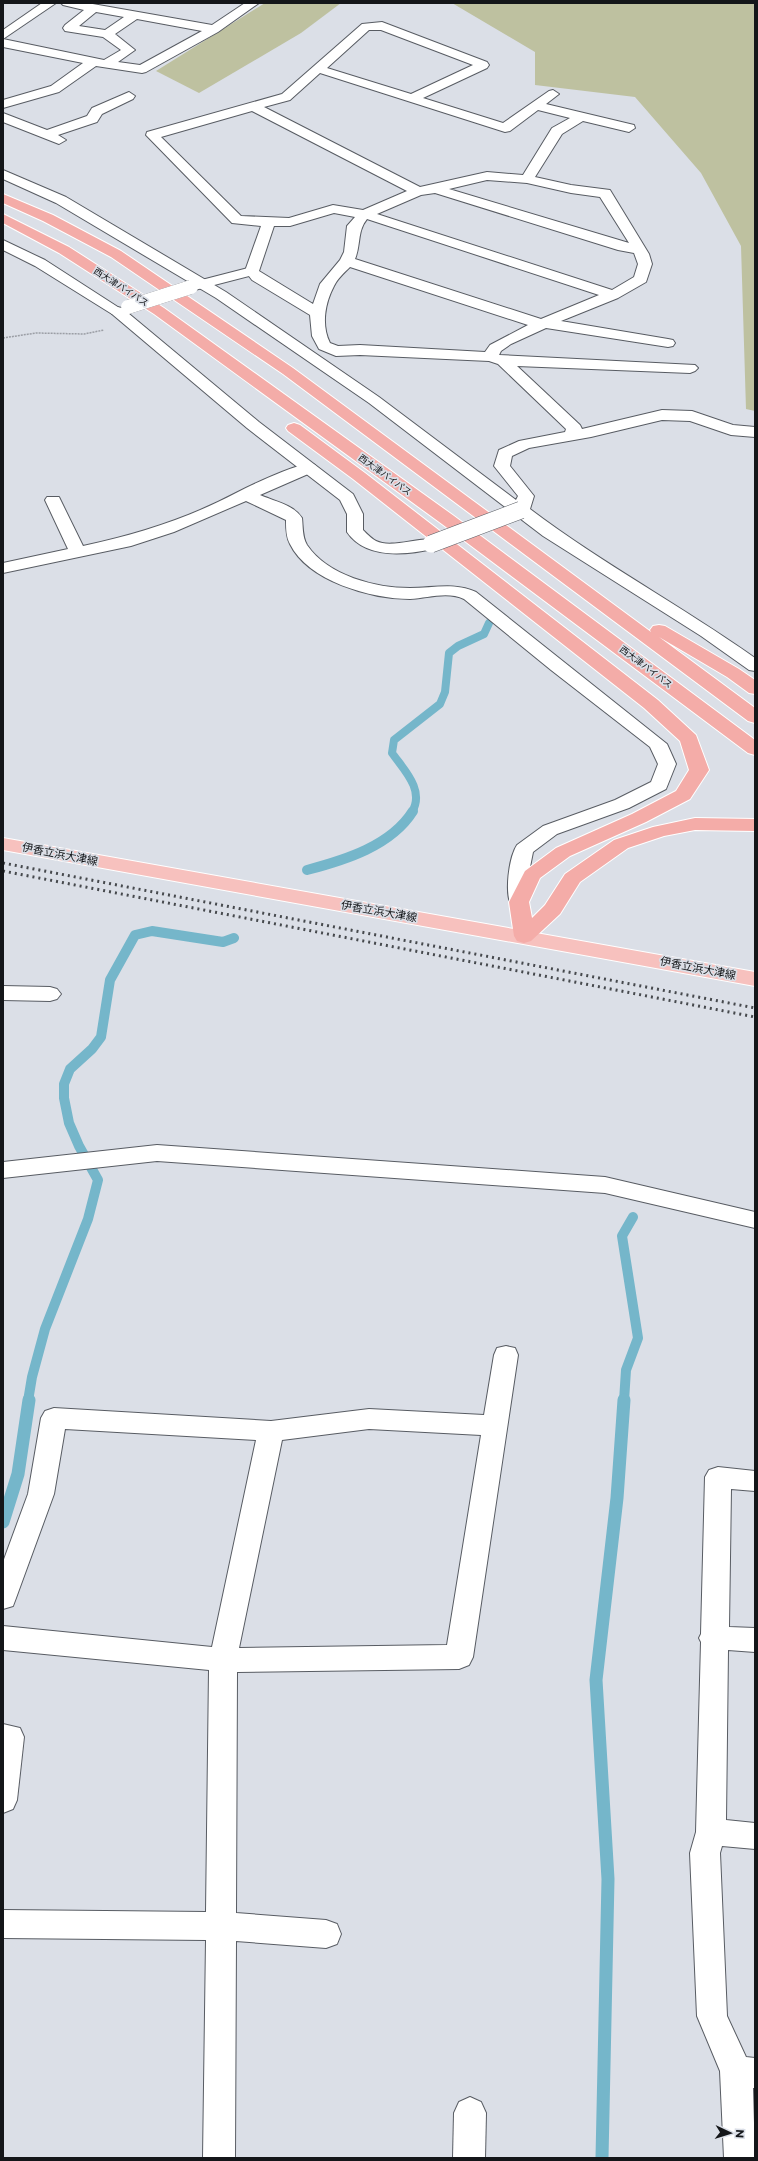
<svg xmlns="http://www.w3.org/2000/svg" width="758" height="2161" viewBox="0 0 758 2161" font-family="Montserrat,'Noto Sans JP',sans-serif">
<style>
.green{fill:#bec1a0}
.lines{fill:none;stroke-linecap:round;stroke-linejoin:round}
.stream-far2{stroke:#75b6ca;stroke-width:8}
.stream-far1{stroke:#75b6ca;stroke-width:10}
.stream{stroke:#75b6ca;stroke-width:13}
.minor-casing{stroke:#585c63;stroke-width:2}
.tertiary-casing{stroke:#585c63;stroke-width:2}
.primary-casing{stroke:#fff;stroke-width:2}
.trunk-casing{stroke:#fff;stroke-width:2}
.path{stroke:#9b9ea5;stroke-width:1.5;stroke-dasharray:2 1;stroke-linecap:butt}
.minor{fill:#fff;fill-rule:evenodd}
.tertiary{fill:#fff;fill-rule:evenodd}
.primary{fill:#f7c1be;fill-rule:evenodd}
.trunk{fill:#f4aca8;fill-rule:evenodd}
.rail{stroke:#46494d;stroke-width:3;stroke-dasharray:2 4;stroke-linecap:butt}
.tertiary-bridge-far1-casing{stroke:#585c63;stroke-width:14;stroke-linecap:butt}
.tertiary-bridge-casing{stroke:#585c63;stroke-width:18;stroke-linecap:butt}
.tertiary-bridge-far1{stroke:#fff;stroke-width:14}
.tertiary-bridge{stroke:#fff;stroke-width:17}
.labels{text-anchor:middle;stroke-width:3.5;stroke-linejoin:round;paint-order:stroke}
.far-street-label{font-size:9px;fill:#141619;stroke:#dbdfe7}
.street-label{font-size:11px;fill:#141619;stroke:#dbdfe7}
</style>
<rect width="100%" height="100%" fill="#dbdfe7"/>
<g class="green">
<path d="M265,3H341L301,33L199,93L156,71Z"/>
<path d="M452,3H755V411L746,409L741,246L701,173L635,97L535,85V52Z"/>
</g>
<g class="lines">
<path class="stream-far2" d="M412,812C425,790 404,770 392,753L394,740L440,704L445,692L449,653L458,646L484,634L489,623"/>
<g class="stream-far1">
<path d="M307,870C345,860 391,846 413,811"/>
<path d="M28,1401L32,1377L45,1329L88,1219L98,1180L79,1146L69,1123L64,1098V1084L70,1069L92,1049L101,1037L110,980L135,935L152,931L223,942L234,938"/>
<path d="M624,1401L626,1370L638,1338L622,1236L633,1217"/>
</g>
<g class="stream">
<path d="M3,1522L18,1474L29,1400"/>
<path d="M602,2158L608,1879L596,1680L617,1498L624,1400"/>
</g>
<g class="minor-casing">
<g id="minor">
<path d="M42,3H56L3,39V30Z"/>
<path d="M61,3H87L212,25L245,3H259L218,32L146,72L142,73L96,66L59,92L3,108V100L51,86L83,63L3,47V39L104,60L121,50L103,37L65,31L63,28L65,25L84,10L63,5ZM96,12L124,17L105,30L79,26ZM137,19L202,31L140,65L118,62L135,50L115,34Z"/>
<path d="M382,22L487,62L489,65L487,68L423,98L503,123L549,91L553,90L559,94L546,104L634,125L635,128L629,132L583,121L562,134L535,177L571,185L610,190L649,254L652,264L646,282L618,298L561,321L668,339L673,340L675,343L673,346L668,347L546,328L511,344L501,351L499,355L695,365L698,368L695,371L690,373L517,366L580,425L582,429L662,410L692,411L733,425L755,427V437L731,435L690,421L662,420L591,437L529,448L512,456L510,466L534,496L530,509C601,563 682,606 755,658V671L749,670L701,636L543,536L369,403L216,298L56,203L3,179V170L66,197L226,292L379,397L516,500L518,496L494,466L499,450L519,441L565,432L566,429L498,364L489,361L360,355L336,356L319,349L312,336L310,315L252,280L245,271L261,226L232,223L146,135L147,132L282,94L362,24ZM369,30H381L473,65L411,94L327,68ZM320,73L505,132L510,131L538,110L570,118L552,128L523,175L487,172L420,187L264,107L290,100ZM252,111L407,191L363,210L333,205L289,218L241,216L161,137ZM487,180L527,183L571,193L600,197L629,243L449,189ZM435,193L618,250L634,253L638,264L634,277L612,290L377,214L421,195ZM334,213L355,217L347,226L344,252L340,260L320,284L313,304L259,271L274,226H290ZM367,219L599,295L541,319L355,259C361,245 357,231 367,219ZM350,267L528,325L490,345L485,352L360,345L338,346L330,343C321,325 325,303 334,286C337,279 345,272 350,267Z"/>
<path d="M129,92L135,96L133,99L102,114L97,122L58,135L66,140L59,144L3,122V113L47,130L87,116L92,108Z"/>
<path d="M3,240L45,260L124,311L122,314H112L35,266L3,250Z"/>
<path d="M309,463L315,465L317,468L315,471L260,495C274,501 294,505 302,518C303,526 302,537 307,545C328,576 376,588 410,588C433,588 455,582 476,592L667,744L676,764L666,789L629,808L557,834L533,852L528,877L529,902L526,907L519,908L512,907C504,894 509,857 517,845L543,826L615,800L651,782L658,764L650,747L551,670L464,599C448,591 427,598 410,599C371,599 308,581 290,544C286,537 286,528 286,520L246,501L174,532L131,546L3,573V563L68,549L45,500L47,497H59L83,546C135,535 189,518 236,493C255,483 288,468 309,463Z"/>
<path d="M3,986L50,987L57,989L61,994L57,999L50,1001L3,1000Z"/>
<path d="M157,1145L605,1177L755,1212V1228L605,1193L157,1161L3,1178V1162Z"/>
<path d="M506,1346L515,1348L518,1355L473,1657L469,1665L459,1669L237,1672L236,1913L326,1920L337,1924L341,1934L337,1944L326,1948L236,1941L235,2158H203L206,1940L3,1938V1910L206,1912L209,1670L3,1650V1626L212,1647L256,1440L65,1429L54,1494L16,1598L13,1606L3,1609V1562L28,1494L41,1418L45,1411L54,1408L271,1421L369,1409L484,1415L494,1355L497,1348ZM369,1429L481,1435L447,1645L239,1648L282,1440Z"/>
<path d="M718,1467L755,1471V1491L731,1489L729,1627L755,1628V1652L728,1650L726,1820L755,1823V1849L722,1846L720,1853L727,2016L746,2057L755,2058V2088H753L755,2158H724L720,2071L697,2016L690,1853L696,1832L701,1642L699,1638L701,1634L705,1477L709,1470Z"/>
<path d="M3,1724L20,1728L24,1737L17,1800L13,1809L3,1813Z"/>
<path d="M470,2097L481,2102L486,2113L485,2158H453L454,2113L459,2102Z"/>
</g>
</g>
<g class="tertiary-casing">
<g id="tertiary">
<path d="M252,267L257,268L259,271L257,274L191,291L186,290L184,287L186,284Z"/>
<path d="M117,307L122,308L259,422L353,494L363,514V530C367,534 372,539 376,541C392,549 420,536 437,540L439,544L437,548C408,555 366,560 347,532V514L340,500L247,428L112,314L110,311L112,308Z"/>
</g>
</g>
<g class="primary-casing">
<path id="primary" d="M3,838L755,972V986L3,850Z"/>
</g>
<g class="trunk-casing">
<g id="trunk">
<path d="M3,194L53,215L121,251L293,368L651,632L650,630L653,626L659,625L665,626L739,669L755,680V694L749,693L727,677L659,637L755,708V723L748,721L283,374L111,257L43,221L3,203Z"/>
<path d="M3,214L69,247L164,308L454,516L755,740V755L748,753L442,524L154,314L59,253L3,223Z"/>
<path d="M294,423L300,425L365,473L658,700L696,735L709,770L690,799L646,822L570,856L540,878L529,902L532,918L545,905L565,874L614,840L653,827L695,818L755,819V831L695,830L664,836L628,848L580,882L560,914L531,941L524,943L517,941L514,936L509,902L525,871L556,848L632,814L676,791L689,770L680,741L644,708L353,479L288,431L286,428L288,425Z"/>
</g>
</g>
<path class="path" d="M3,338L36,333L84,334L104,330"/>
<use href="#minor" class="minor"/>
<use href="#tertiary" class="tertiary"/>
<use href="#primary" class="primary"/>
<use href="#trunk" class="trunk"/>
<g class="rail">
<path d="M3,863L755,1008"/>
<path d="M3,871L755,1017"/>
</g>
<g class="tertiary-bridge-far1-casing">
<path id="tertiary-bridge-far1" d="M128,307L191,287"/>
</g>
<g class="tertiary-bridge-casing">
<path id="tertiary-bridge" d="M431,544L521,510"/>
</g>
<use href="#tertiary-bridge-far1" class="tertiary-bridge-far1"/>
<use href="#tertiary-bridge" class="tertiary-bridge"/>
</g>
<g class="labels">
<g class="far-street-label">
<text transform="translate(121 287) rotate(33)" y="3">西大津バイパス</text>
<text transform="translate(385 475) rotate(36)" y="3">西大津バイパス</text>
<text transform="translate(646 667) rotate(37)" y="3">西大津バイパス</text>
</g>
<g class="street-label">
<text transform="translate(60 854) rotate(11)" y="4">伊香立浜大津線</text>
<text transform="translate(379 911) rotate(10)" y="4">伊香立浜大津線</text>
<text transform="translate(698 968) rotate(11)" y="4">伊香立浜大津線</text>
</g>
</g>
<rect width="758" height="2161" fill="none" stroke="#141619" stroke-width="8"/>
<g transform="translate(730 2133) rotate(94)" stroke="#dbdfe7" stroke-width="3" paint-order="stroke">
<path d="M0-3L7 15L0 10L-7 15Z" fill="#141619"/>
<text y="-6" font-size="11" font-weight="bold" text-anchor="middle" fill="#141619">N</text>
</g>
</svg>
